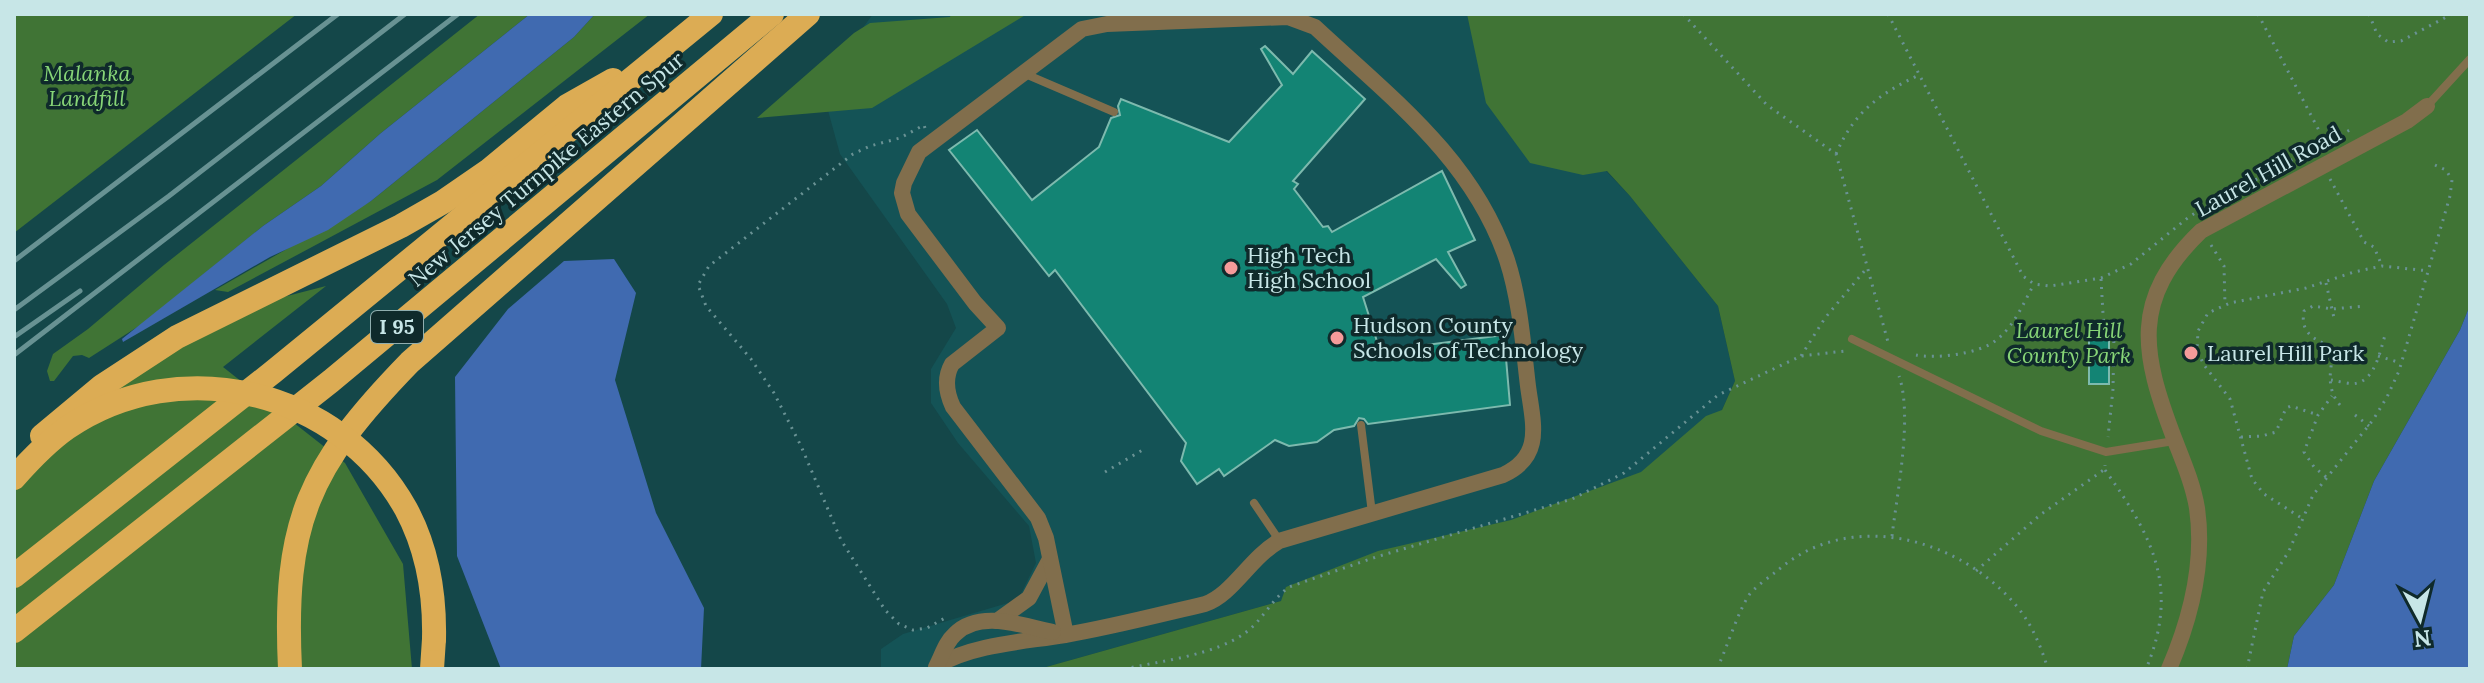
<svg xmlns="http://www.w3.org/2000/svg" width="2484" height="683" viewBox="0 0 2484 683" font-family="Lora,serif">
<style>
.built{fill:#145356}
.green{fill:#407435}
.water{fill:#406ab0}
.building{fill:#138474;stroke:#7dbaae;stroke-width:2}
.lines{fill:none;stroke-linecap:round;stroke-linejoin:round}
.path{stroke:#699294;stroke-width:3;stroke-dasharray:2 6;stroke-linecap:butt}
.lane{stroke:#816e4c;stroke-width:8}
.street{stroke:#816e4c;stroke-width:16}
.highway{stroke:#dcac54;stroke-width:24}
.rail{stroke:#689293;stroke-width:5}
.highway-bridge{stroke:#dcac54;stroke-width:24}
.poi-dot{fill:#f59b9a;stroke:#0f2a2b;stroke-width:3}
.labels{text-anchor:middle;stroke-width:7;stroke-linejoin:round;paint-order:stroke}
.shield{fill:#0f2a2b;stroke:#90aeaf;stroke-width:2}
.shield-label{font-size:20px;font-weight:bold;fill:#c7e6e7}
.park-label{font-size:22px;font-style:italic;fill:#87d577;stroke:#0f2a2b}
.street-label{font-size:22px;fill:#c7e6e7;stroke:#0f2a2b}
.poi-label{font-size:22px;fill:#c7e6e7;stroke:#0f2a2b;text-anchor:start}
</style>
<rect width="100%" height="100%" fill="#144749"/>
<path class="built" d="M873,14H1499L1565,128L1630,196L1718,306L1735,381L1716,423L1632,493L1473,547L1039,669H881V649L903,634L1018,600L1036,563L1029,526L958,443L931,403V369L956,328L947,304L840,154L821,85Z"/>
<g class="green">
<path d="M14,14H297L14,233Z"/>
<path d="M480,14H530L381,133L321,186L263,226L142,324L89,358L82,355L73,356L54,381H50L47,371L53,354L88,329L164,265Z"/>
<path d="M595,14H650L437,180L228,292L215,290L371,201L574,37Z"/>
<path d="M951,14H1027L872,108L757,118L854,33L870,23L950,17Z"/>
<path d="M1467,14H2470V305L2460,330L2374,481L2334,585L2294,636L2287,669H1039L1281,601L1286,587L1378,551L1511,520L1641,472L1706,416L1722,410L1735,381L1718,306L1630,196L1607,171L1583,175L1530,163L1486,103Z"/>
<path d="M326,286L223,367L345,463L403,564L412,669H14V461L125,373L260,303Z"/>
</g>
<g class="water">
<path d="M530,14H595L574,37L371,201L328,230L270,257L123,342L122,339L263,226L321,186L381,133Z"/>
<path d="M614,259L636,293L615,380L656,513L704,608L701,669H501L457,556L455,377L508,309L564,261Z"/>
<path d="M2470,305V669H2287L2294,636L2334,585L2374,481L2460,330Z"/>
</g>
<g class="building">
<path d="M1265,46L1293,74L1312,51L1365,99L1293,181L1298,184L1294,189L1323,227L1328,226L1332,232L1442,171L1475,240L1448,252L1466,285L1461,288L1436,259L1363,297L1380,351L1504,335L1510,405L1368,424L1364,419L1359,418L1354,426L1334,430L1317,442L1289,446L1275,440L1224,476L1219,469L1197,484L1181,461L1186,443L1055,270L1049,276L949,150L977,130L1032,200L1099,147L1111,118L1120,115L1118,106L1121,99L1229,142L1282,85L1261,49Z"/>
<rect x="2089" y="335" width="20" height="49"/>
</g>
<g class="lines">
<g class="path">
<path d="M1683,14L1767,105L1836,154L1888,342"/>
<path d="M1888,14L2023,276L2034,284L2050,286L2101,278L2131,264L2190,216L2313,148L2354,128"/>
<path d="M2258,14L2325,142"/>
<path d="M2369,14L2377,34L2388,42L2401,41L2452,14"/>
<path d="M925,128L924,125L900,138L870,146L853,154L709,266L698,285L706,306L751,359L774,393L801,446L841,540L885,610L899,624L913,630L927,628L945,618"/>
<path d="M1836,154C1854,112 1879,94 1919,75"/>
<path d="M2330,179L2364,242L2374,247L2382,266"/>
<path d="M2211,245L2224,266L2225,305"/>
<path d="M2101,279L2104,331H2114L2113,389L2108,437"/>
<path d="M2326,283L2334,318"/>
<path d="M2114,352L2134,353"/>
<path d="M1916,355C1936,359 1978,354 1995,341C2014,327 2023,304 2034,284"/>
<path d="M1801,356L1825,318L1866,269"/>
<path d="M2378,356L2401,363"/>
<path d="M2331,380C2339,381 2350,385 2357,383C2376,379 2381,347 2386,332"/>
<path d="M2340,405C2326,389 2330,370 2334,350L2332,346C2313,340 2300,332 2304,311L2313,306L2332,309L2365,306"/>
<path d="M2355,415L2369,426"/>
<path d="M2241,437L2262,436L2276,432L2286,408L2291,406L2318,415"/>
<path d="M2105,470C2153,537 2180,588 2146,669"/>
<path d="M1105,472L1146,448"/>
<path d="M2326,477L2314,467L2304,452L2318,415L2332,396"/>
<path d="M2300,517L2264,494L2252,479L2230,399L2204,365L2197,350L2198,331L2208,313L2230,303L2306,288L2354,272L2382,266L2429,271"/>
<path d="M1892,536C1897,493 1913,416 1899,376"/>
<path d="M1976,571L2040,515L2105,469V465"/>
<path d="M1124,669C1161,661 1215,655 1245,633C1262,621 1271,600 1289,587L1376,557L1572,499L1624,473L1718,395L1801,356L1845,351"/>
<path d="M1720,669V662C1728,644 1739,610 1749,595C1756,586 1768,578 1777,571C1850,507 1962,538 2019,609C2033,627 2041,647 2048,669"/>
<path d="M2247,669L2263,592L2289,551L2313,495L2373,420L2387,397L2399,371L2450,196L2452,180L2446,170L2435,165"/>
</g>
<g class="lane">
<path d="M1023,73L1114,112"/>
<path d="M2427,106L2470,59"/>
<path d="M1852,339L2041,431L2106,452L2174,441"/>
<path d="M1361,425L1372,513"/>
<path d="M1254,503L1279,540"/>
</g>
<g class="street">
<path d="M997,621L1029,598L1050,559"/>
<path d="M938,665C975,644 1023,642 1065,635C1112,627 1158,615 1205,604C1232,595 1250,558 1279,541L1503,475C1544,456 1533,424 1528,386C1523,344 1520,300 1507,260C1473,159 1390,97 1315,27L1288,17L1107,24L1082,29L919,152L904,183L902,193L908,214L975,303L998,328L952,364C944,378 946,392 953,407L1038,518L1046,538L1066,635"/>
<path d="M936,667C942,656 945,643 955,634C980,609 1023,626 1053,632"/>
<path d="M2169,669C2191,618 2205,564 2197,508C2193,484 2183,461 2174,438C2142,354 2130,299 2201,231L2407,121L2427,106"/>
</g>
<g class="highway">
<path d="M42,436L102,386L177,337L401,226L443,202L488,171L567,106L613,80"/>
<path d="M14,576L273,372L711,14"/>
<path d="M14,631L331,381L772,14"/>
<path d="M290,669C283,522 308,467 410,362L808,14"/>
<path d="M432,669L434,639"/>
</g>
<g class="rail">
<path d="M14,261L338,14"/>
<path d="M14,310L169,196L405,14"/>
<path d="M14,337L80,291"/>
<path d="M14,355L458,14"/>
</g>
<path class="highway-bridge" d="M14,478C30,460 47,442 67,428C180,351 340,390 406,509C428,550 435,594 434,639"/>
</g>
<g class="poi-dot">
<circle cx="1231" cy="268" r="8"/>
<circle cx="1337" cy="338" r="8"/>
<circle cx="2191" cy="353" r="8"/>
</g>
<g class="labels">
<rect class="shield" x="371" y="311" width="52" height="32" rx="6"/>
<g class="shield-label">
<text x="397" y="334">I 95</text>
</g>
<g class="park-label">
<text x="87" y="81">Malanka<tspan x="87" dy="25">Landfill</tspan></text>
<text x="2069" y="338">Laurel Hill<tspan x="2069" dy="25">County Park</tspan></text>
</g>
<g class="street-label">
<text transform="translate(546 169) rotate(-40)" y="8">New Jersey Turnpike Eastern Spur</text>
<text transform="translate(2268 171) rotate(-29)" y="8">Laurel Hill Road</text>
</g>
<g class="poi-label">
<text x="1247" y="263">High Tech<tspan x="1247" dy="25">High School</tspan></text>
<text x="1353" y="333">Hudson County<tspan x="1353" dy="25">Schools of Technology</tspan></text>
<text x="2207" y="361">Laurel Hill Park</text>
</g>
</g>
<rect width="2484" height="683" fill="none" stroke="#c7e6e7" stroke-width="32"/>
<g transform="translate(2420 619) rotate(173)" stroke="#0f2a2b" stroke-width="6" paint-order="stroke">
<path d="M0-6L14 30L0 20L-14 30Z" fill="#c7e6e7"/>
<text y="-12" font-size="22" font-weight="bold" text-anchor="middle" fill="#c7e6e7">N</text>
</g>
</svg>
